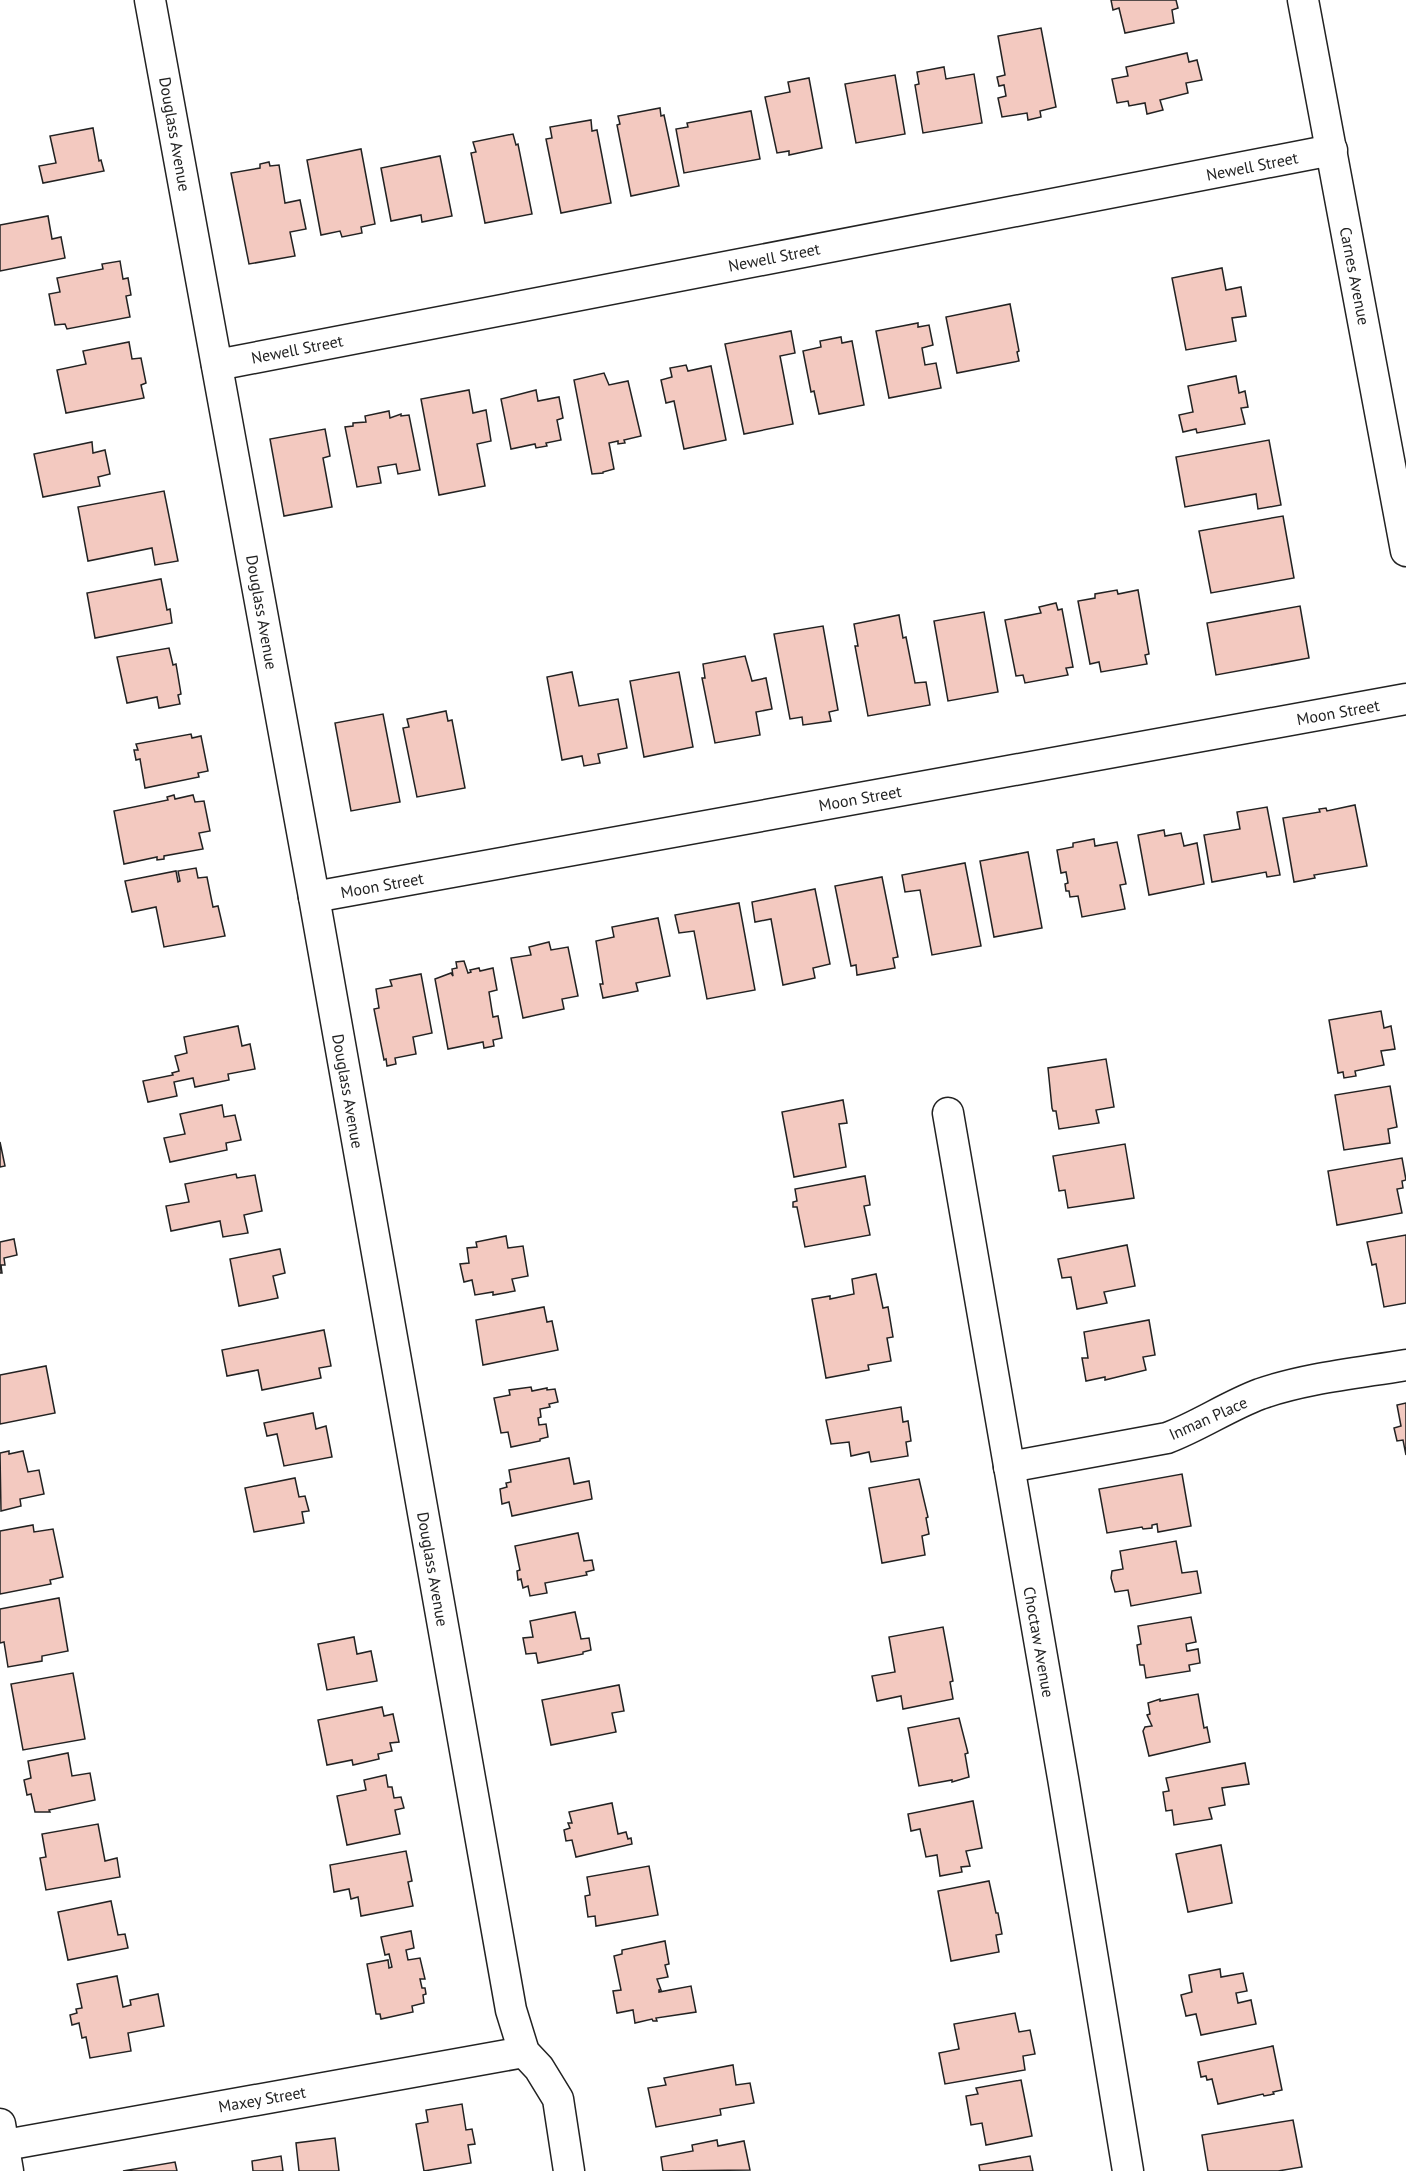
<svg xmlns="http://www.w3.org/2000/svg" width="1406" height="2171" viewBox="0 0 1406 2171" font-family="'PT Sans',sans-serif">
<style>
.building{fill:#f3c9c0;stroke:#222;stroke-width:1.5}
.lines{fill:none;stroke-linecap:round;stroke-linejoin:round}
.minor-casing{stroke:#222;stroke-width:33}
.minor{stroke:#fff;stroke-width:30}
.labels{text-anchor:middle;stroke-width:4.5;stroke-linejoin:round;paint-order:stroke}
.street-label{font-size:16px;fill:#222;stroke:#fff}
</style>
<rect width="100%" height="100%" fill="#fff"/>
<g class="building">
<path d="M1111,0H1176L1178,8L1172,10L1174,23L1125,33L1119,8L1113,10Z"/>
<path d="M1041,28L1056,107L1040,111L1041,117L1028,120L1027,113L1002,117L998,98L1006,96L1004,85L999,86L997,77L1005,75L998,36Z"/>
<path d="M1187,53L1189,62L1197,60L1202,80L1186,83L1188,93L1160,100L1163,110L1147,114L1145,103L1129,106L1128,101L1117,103L1112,79L1128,76L1126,67Z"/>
<path d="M944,67L946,79L974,74L982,123L923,133L915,85L919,84L917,72Z"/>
<path d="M895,75L905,134L856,143L845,84Z"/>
<path d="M809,78L822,148L789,155V151L777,153L765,97L790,92L788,82Z"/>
<path d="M660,108L661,116L664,115L679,186L631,196L617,125L620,124L618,116Z"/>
<path d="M751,111L760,159L684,173L676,129L688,127L687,123Z"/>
<path d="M591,120L592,131L597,130L611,203L561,213L546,139L552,138L550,127Z"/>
<path d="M93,128L99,161L101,160L104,171L43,183L39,166L56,163L50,136Z"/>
<path d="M513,134L516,145L518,144L532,214L485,223L471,153L476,152L473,142Z"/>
<path d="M361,149L375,224L361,227L362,233L342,237L340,231L321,235L307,160Z"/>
<path d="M440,156L452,216L422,222L421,215L391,221L381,168Z"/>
<path d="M269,162L270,166L279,165L285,203L300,200L306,229L290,232L295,256L249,264L231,173L260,168V164Z"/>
<path d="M48,216L52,239L61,237L65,258L0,271V225Z"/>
<path d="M120,261L123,279L128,278L131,295L126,296L130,317L67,329L65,324L55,325L49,294L60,292L57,278L103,269L102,264Z"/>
<path d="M1222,268L1226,290L1241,287L1246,316L1232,318L1236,341L1186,350L1172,278Z"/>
<path d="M1010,304L1019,351L1017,352L1019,361L957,373L946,317Z"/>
<path d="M918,323V327L929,325L933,345L922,348L925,365L936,363L941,388L889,398L876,331Z"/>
<path d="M791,331L795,353L780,356L793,424L744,434L725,344Z"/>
<path d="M841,337L842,343L852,341L864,405L819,414L814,391L811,392L803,351L821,347L820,341Z"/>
<path d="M129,342L132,359L141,358L146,383L141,385L144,398L66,413L57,370L86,364L83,351Z"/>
<path d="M686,365L688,371L711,366L726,440L684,449L674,401L666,403L661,380L672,377L670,368Z"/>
<path d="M604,373L609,385L628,381L641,436L624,440L625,443L618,444V441L609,443L614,469L603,472V473L592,474L574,380Z"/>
<path d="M1236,376L1239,393L1245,391L1248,407L1241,408L1245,424L1197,433L1196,429L1183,432L1179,415L1193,412L1188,386Z"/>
<path d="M469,390L473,413L486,410L491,441L477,444L485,486L439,495L421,399Z"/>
<path d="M536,390L538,401L559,397L563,418L557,420L561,440L546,443L547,446L536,448L535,444L511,449L501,399Z"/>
<path d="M389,411L390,418L401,414V416L409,415L420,470L398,474L396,464L378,467L381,483L357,487L345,427L353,426V423L366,422L365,416Z"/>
<path d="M325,429L330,456L323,458L332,507L284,516L270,439Z"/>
<path d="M1269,440L1281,505L1258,509L1256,494L1185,507L1176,457Z"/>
<path d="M92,442L93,453L105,450L110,474L98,477L100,486L43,497L34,454Z"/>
<path d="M164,491L178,561L155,565L152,548L88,561L78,507Z"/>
<path d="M1283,516L1294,578L1211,593L1199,531Z"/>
<path d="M161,579L167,610L170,609L172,623L95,638L87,593Z"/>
<path d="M1117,590L1118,594L1138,590L1149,654L1145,655L1147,664L1101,672L1099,662L1090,664L1078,601L1095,598V594Z"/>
<path d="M1056,603L1058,610L1062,609L1073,667L1066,668L1068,675L1025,683L1023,675L1016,676L1005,620L1041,613L1039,607Z"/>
<path d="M1300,606L1309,658L1216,675L1207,623Z"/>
<path d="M984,612L998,692L948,701L934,621Z"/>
<path d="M899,615L903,638L906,637L915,683L926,682L930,705L868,716L855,646H858L854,624Z"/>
<path d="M823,626L838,710L829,712L831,721L803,725L802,717L790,719L774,634Z"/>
<path d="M169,648L173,665L176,664L181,694L178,695L180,704L159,708L157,697L127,703L117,657Z"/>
<path d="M745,656L752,681L766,678L772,709L756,712L760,735L715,743L702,678H705L703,664Z"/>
<path d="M572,672L579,706L618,699L627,748L598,754L600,763L584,766L582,756L562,760L547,677Z"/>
<path d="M679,672L693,747L644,757L630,681Z"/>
<path d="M446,711L448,721L452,720L465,788L417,797L403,728L409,727L407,719Z"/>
<path d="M383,714L400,802L351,811L335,723Z"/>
<path d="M191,734L192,738L201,736L208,771L198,773L199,777L145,788L140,759L136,760L134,750H138L136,744Z"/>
<path d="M174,795L175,799L193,795L195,802L204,801L210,831L199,833L203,849L164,856V859L157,860V857L124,864L114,811L168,800L167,797Z"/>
<path d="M1355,805L1367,866L1314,875L1315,878L1294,882L1283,818L1320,812L1319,809L1326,808L1327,811Z"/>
<path d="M1267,807L1280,875L1267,877L1266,872L1212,882L1204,835L1240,829L1237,812Z"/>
<path d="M1164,830L1165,836L1181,833L1184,846L1197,843L1204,884L1149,895L1138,835Z"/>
<path d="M1094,839L1095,846L1117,842L1126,884L1120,885L1125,909L1082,917L1078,896L1070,897L1069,891H1066L1065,884L1068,883L1066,872L1061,873L1057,850L1073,847V843Z"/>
<path d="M1028,852L1042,928L994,937L980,861Z"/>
<path d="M965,863L981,946L932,955L920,890L905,892L902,875Z"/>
<path d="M196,868L198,878L207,877L213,907L218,906L225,936L164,947L156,907L132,912L125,881L176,871L178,882L180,881L178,871Z"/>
<path d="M882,877L898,957L893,958L895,968L857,975L856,965L851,966L835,886Z"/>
<path d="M815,889L830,964L813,968L815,978L783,985L771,919L755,922L752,902Z"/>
<path d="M739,903L755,990L707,999L694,931L679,933L675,915Z"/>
<path d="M658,918L670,976L636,983L638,991L603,998L600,984H603L596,941L614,937L612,927Z"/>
<path d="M549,942L551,950L568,947L578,996L562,999L564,1009L523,1018L511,958L531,955L529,947Z"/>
<path d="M464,961L468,973L471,972L470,970L479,968L480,971L493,968L497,990L489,992L493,1017L498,1016L502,1038L493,1040L494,1046L484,1048L483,1042L448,1049L435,979L451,973L453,976L452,969L457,968L456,962Z"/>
<path d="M421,974L432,1033L413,1037L416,1054L395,1058L396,1064L387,1066L386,1059L384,1060L374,1009L379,1008L376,989L392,986L390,980Z"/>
<path d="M1381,1011L1384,1028L1391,1026L1395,1049L1381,1051L1384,1065L1355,1071L1356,1076L1344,1078L1343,1072L1338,1073L1329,1020Z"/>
<path d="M238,1026L242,1046L250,1044L255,1069L228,1074L229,1080L195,1087L193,1078L174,1082L177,1096L148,1102L143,1081L173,1075L172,1073L179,1071L175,1056L187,1053L184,1037Z"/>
<path d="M1106,1059L1114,1107L1096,1110L1099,1123L1059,1129L1056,1111H1053L1052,1108L1048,1068Z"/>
<path d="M1390,1086L1397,1127L1388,1129L1390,1143L1344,1150L1335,1095Z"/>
<path d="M843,1100L847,1123L839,1124L846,1167L794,1177L782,1112Z"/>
<path d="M222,1105L224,1117L235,1115L241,1140L226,1143L227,1150L170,1162L164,1138L185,1134L180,1114Z"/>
<path d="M0,1142L5,1166L0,1167Z"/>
<path d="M1125,1144L1134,1198L1068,1208L1065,1190L1059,1191L1053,1156Z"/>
<path d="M1402,1158L1406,1180L1402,1181L1403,1188L1397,1189L1402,1213L1337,1225L1328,1171Z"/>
<path d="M236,1174L237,1178L255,1175L262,1211L244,1215L248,1233L223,1237L220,1221L171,1231L166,1206L189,1202L185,1184Z"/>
<path d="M865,1176L870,1205L864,1206L870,1235L805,1247L797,1207H793V1202L797,1201L795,1189Z"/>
<path d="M1406,1235V1303L1384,1307L1376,1264L1372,1265L1367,1242Z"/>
<path d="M506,1236L508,1248L523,1246L528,1276L512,1279L515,1291L493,1295V1292L475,1295L472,1280L464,1282L460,1264L469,1263L467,1248L477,1247L476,1242Z"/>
<path d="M14,1239L17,1255L4,1258L5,1265H1L2,1273H0V1242Z"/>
<path d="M1127,1245L1135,1286L1104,1292L1107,1303L1077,1309L1071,1277L1062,1278L1058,1259Z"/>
<path d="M280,1249L285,1273L273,1276L278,1298L239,1306L230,1259Z"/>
<path d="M876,1274L883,1308L888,1307L893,1337L887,1338L891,1361L868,1365L869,1370L826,1378L812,1299L830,1296V1299L854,1294L852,1279Z"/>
<path d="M544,1307L547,1322L552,1321L558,1350L483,1365L476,1320Z"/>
<path d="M1149,1320L1155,1355L1143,1357L1146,1370L1105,1380V1377L1086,1381L1082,1358H1088L1084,1332Z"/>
<path d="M324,1330L331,1366L319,1368L321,1378L262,1390L258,1370L227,1376L222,1350Z"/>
<path d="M46,1366L55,1413L0,1424V1375Z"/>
<path d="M531,1387L532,1391L547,1388V1390L555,1389L558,1402L549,1404L550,1407L540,1409L541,1417L538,1418L539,1425L546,1424L548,1437L540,1439V1441L511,1447L508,1432L501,1433L494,1398L510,1395L509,1390Z"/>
<path d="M1406,1403V1455L1403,1440L1397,1441L1394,1428L1401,1426L1397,1405Z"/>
<path d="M901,1407L903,1422L908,1421L911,1441L906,1442L908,1456L871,1462L869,1452L851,1456L849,1442L831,1444L826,1420Z"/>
<path d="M313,1413L316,1429L326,1426L332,1457L284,1466L277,1434L267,1436L264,1423Z"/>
<path d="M9,1451V1454L23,1451L28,1472L39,1470L44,1494L20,1499L21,1506L1,1511L0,1453Z"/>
<path d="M569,1458L574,1484L589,1481L592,1499L512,1516L509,1502L502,1504L500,1489L507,1487L506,1483L511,1482L509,1470Z"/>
<path d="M1182,1474L1191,1526L1158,1532L1157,1524L1152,1525V1528L1143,1529L1142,1527L1107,1533L1099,1489Z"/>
<path d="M295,1478L299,1497L305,1496L309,1511L302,1512L304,1523L254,1532L245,1488Z"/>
<path d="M919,1479L928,1517L926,1518L929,1534L922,1536L925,1555L882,1563L869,1488Z"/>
<path d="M33,1525L34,1532L53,1529L63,1577L50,1580L51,1584L0,1594V1531Z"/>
<path d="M578,1533L584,1561L592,1560L594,1570L586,1572L587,1575L545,1583L547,1593L530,1596L528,1586L523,1588L521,1579L518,1580L517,1571L520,1570L515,1546Z"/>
<path d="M1176,1541L1182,1573L1197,1571L1201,1593L1131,1606L1128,1590L1115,1592L1111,1578L1112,1571L1123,1569L1120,1551Z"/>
<path d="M59,1598L68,1651L42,1656V1661L8,1667L4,1642L0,1643V1609Z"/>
<path d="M575,1612L581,1639L589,1638L591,1650L583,1652V1654L538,1663L536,1653L526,1654L523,1638L533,1637L530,1621Z"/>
<path d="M1191,1617L1196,1642L1186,1644L1187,1651L1198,1649L1200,1663L1189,1665L1190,1671L1146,1678L1144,1665H1140L1137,1645L1141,1644L1138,1626Z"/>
<path d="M943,1627L953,1681L950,1682L953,1699L903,1709L901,1696L877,1701L872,1676L895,1672L889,1637Z"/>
<path d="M354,1637L357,1654L371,1651L377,1681L327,1690L318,1644Z"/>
<path d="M73,1673L85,1739L23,1750L11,1684Z"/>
<path d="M619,1685L624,1711L612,1713L616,1732L551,1745L542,1700Z"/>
<path d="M1198,1694L1204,1728L1207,1727L1210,1742L1149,1756L1143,1731L1145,1727L1152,1726L1147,1715L1150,1714L1148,1703L1160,1699V1701Z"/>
<path d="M382,1707L384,1716L393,1714L399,1742L390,1743L392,1751L378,1754L379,1759L353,1765L352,1760L327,1765L318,1720Z"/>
<path d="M959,1718L968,1753L965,1754L969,1777L952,1782V1780L919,1786L908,1728Z"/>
<path d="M68,1753L72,1776L90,1773L95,1800L49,1810L50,1812H35L31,1794L27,1795L24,1780L31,1778L28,1761Z"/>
<path d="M1245,1763L1249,1784L1222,1788L1225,1805L1209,1808L1212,1819L1174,1825L1172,1810L1166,1811L1163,1792L1169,1791L1166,1778Z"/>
<path d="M386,1775L388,1787H392L394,1798L401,1797L404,1808L395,1810L400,1834L347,1845L337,1796L366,1790L364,1780Z"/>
<path d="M973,1801L982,1848L966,1851L970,1866L961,1867L962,1872L940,1876L937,1855L926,1857L920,1829L911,1831L908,1814Z"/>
<path d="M612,1803L618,1834L626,1832L628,1839L631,1838L632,1844L576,1857L572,1840L566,1841L564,1830L570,1828L568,1823H572L569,1812Z"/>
<path d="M98,1824L105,1861L117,1858L120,1877L46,1890L40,1858L46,1857L42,1834Z"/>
<path d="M1221,1845L1232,1903L1188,1912L1176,1854Z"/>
<path d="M406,1851L412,1881L408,1882L413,1906L361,1916L358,1897L351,1899L349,1889L334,1892L330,1865Z"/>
<path d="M649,1866L658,1915L596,1926L595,1916L588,1917L585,1896L590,1895L587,1877Z"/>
<path d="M989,1881L996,1913H998L1002,1934L996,1935L999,1952L951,1961L938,1891Z"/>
<path d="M111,1901L118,1935L125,1934L128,1948L68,1960L58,1912Z"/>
<path d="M411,1931L414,1948L406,1950L408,1960L420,1958L425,1979H420L422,1988H425L426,1994L423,1995L424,2003L412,2006L413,2012L381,2019L380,2014H376L367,1964L388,1960L389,1968L392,1967L389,1954L385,1955L381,1937Z"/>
<path d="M665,1941L669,1964L665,1965L668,1977L657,1979L661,1990H659V1992L691,1986L696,2012L656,2018L657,2021H653L652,2019L635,2023L633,2010L617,2013L613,1991L621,1990L614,1956L622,1954V1950Z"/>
<path d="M1220,1969L1221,1977L1243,1973L1247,1991L1236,1993L1238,2003L1251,2000L1256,2024L1201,2035L1196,2014L1186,2016L1181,1995L1192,1992L1189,1975Z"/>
<path d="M117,1976L123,2007L131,2005L130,2000L158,1994L164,2026L128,2033L131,2051L90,2058L86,2037L82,2038L79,2023L72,2025L70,2015L77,2013L76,2009L82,2008L77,1984Z"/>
<path d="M1015,2013L1019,2032L1030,2030L1035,2054L1023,2056L1025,2070L945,2084L939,2053L959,2049L954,2024Z"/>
<path d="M1273,2046L1282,2090L1273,2092L1274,2094L1264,2096L1263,2094L1218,2104L1212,2079L1207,2080L1206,2076L1201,2077L1198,2062Z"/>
<path d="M733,2065L736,2085L750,2083L754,2103L720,2109L721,2115L656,2127L648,2088L666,2085L664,2078Z"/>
<path d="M1021,2080L1032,2136L986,2145L982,2123L971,2125L966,2096L978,2094L976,2088Z"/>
<path d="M462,2104L466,2130L472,2129L475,2144L468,2145L471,2163L424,2171L416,2124L428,2122L426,2110Z"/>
<path d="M1293,2120L1302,2167L1278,2171H1208L1202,2135Z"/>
<path d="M335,2138L339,2171H299L296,2143Z"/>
<path d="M717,2140L718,2146L744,2141L750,2170L663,2171L661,2157L693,2151L692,2145Z"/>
<path d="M281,2156L283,2171H253L252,2161Z"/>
<path d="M1030,2156L1033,2171H980L979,2165Z"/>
<path d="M175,2162L177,2171H123Z"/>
</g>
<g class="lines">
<g class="minor-casing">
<g id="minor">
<path d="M150,0L314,897L511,2010L524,2052L539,2068L558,2099L569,2171"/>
<path d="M1303,0L1406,551"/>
<path d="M217,365L1332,150"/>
<path d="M314,897L1406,699"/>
<path d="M948,1113L1063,1778L1128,2171"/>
<path d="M1009,1467L1167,1438C1199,1426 1228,1406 1260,1394C1306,1378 1358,1373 1406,1365"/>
<path d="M0,2124L8,2171"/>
<path d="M0,2146L524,2052"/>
</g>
</g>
<use href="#minor" class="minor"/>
</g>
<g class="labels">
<g class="street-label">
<text transform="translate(175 134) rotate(80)" y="6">Douglass Avenue</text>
<text transform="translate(1252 166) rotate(-11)" y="6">Newell Street</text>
<text transform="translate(774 257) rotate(-11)" y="6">Newell Street</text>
<text transform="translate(1355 276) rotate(79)" y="6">Carnes Avenue</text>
<text transform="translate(297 349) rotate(-11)" y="6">Newell Street</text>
<text transform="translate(262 612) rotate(80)" y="6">Douglass Avenue</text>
<text transform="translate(1338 712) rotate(-10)" y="6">Moon Street</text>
<text transform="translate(860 798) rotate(-10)" y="6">Moon Street</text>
<text transform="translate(382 885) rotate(-10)" y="6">Moon Street</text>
<text transform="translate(348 1091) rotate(80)" y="6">Douglass Avenue</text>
<text transform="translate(1208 1418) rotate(-24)" y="6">Inman Place</text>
<text transform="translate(433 1569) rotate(80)" y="6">Douglass Avenue</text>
<text transform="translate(1039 1642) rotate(80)" y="6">Choctaw Avenue</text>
<text transform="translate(262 2099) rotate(-10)" y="6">Maxey Street</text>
</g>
</g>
</svg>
